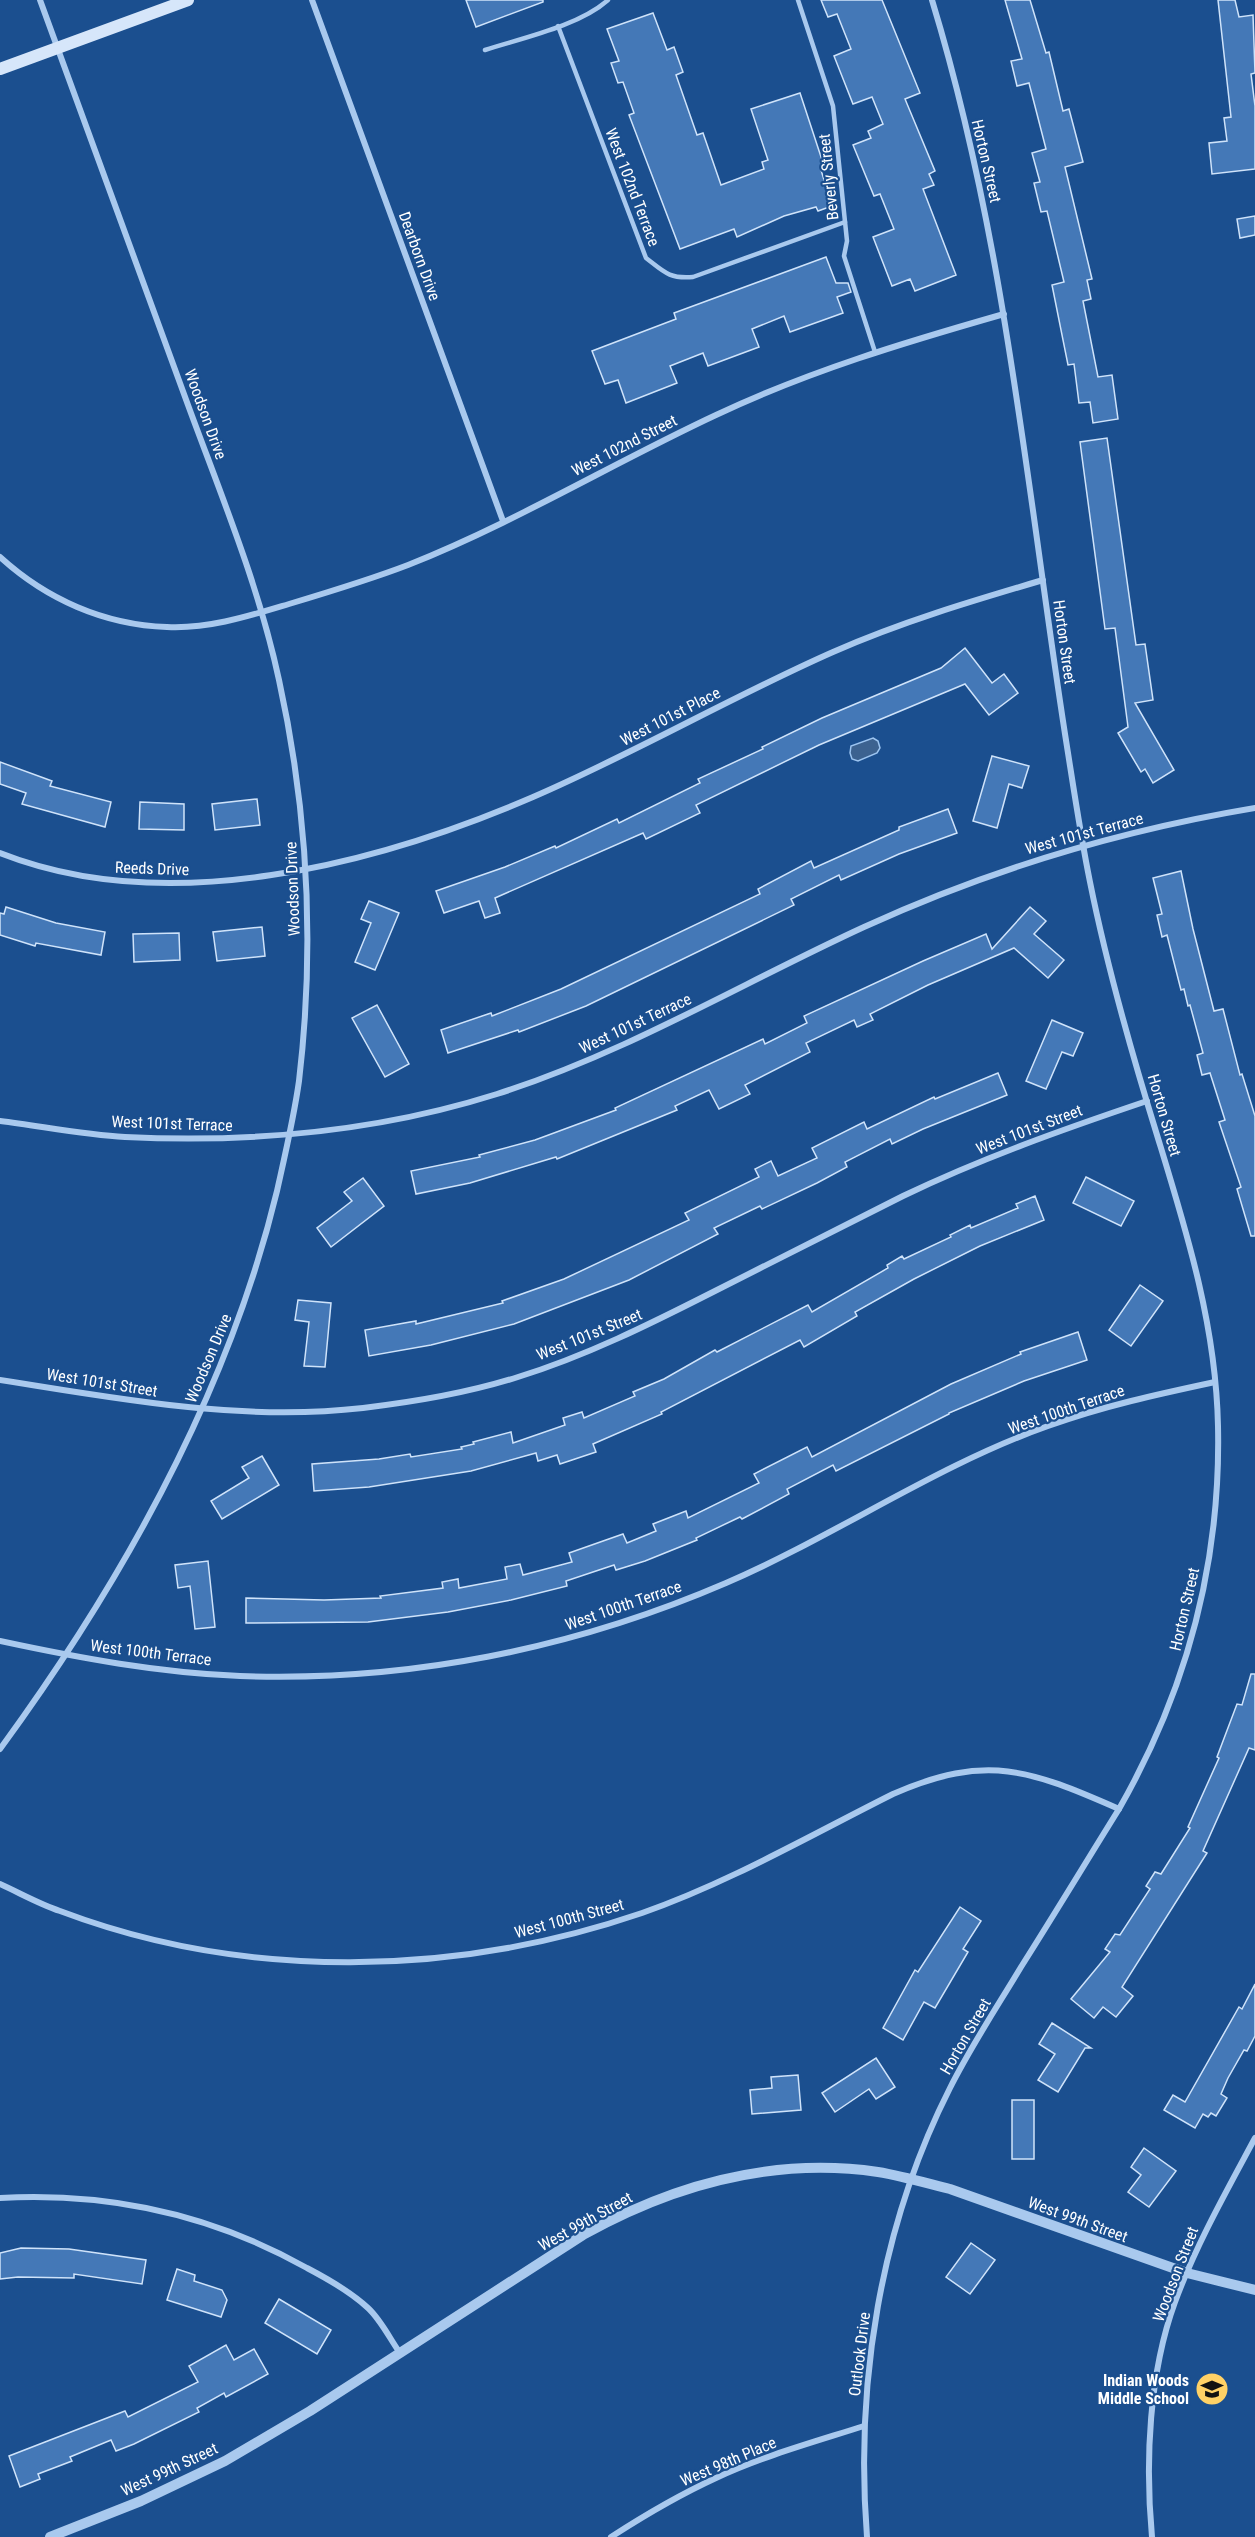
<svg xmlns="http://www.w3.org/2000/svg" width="1255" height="2537" viewBox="0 0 1255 2537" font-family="'Roboto Condensed',sans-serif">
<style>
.water{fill:#3c6290;stroke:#9cc4f0;stroke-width:1.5}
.building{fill:#4478b7;stroke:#cfe3fa;stroke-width:1.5}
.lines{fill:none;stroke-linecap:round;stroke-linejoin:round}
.service{stroke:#a9c9ee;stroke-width:4.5}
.minor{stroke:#a9c9ee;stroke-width:6}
.tertiary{stroke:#a9c9ee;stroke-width:10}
.secondary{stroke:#d6e6fa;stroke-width:12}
.labels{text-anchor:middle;stroke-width:4.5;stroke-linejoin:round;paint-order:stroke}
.street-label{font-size:16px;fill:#fff;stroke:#1b4f8f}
.poi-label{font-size:16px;font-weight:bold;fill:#fff;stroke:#1b4f8f;text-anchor:end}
</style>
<rect width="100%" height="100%" fill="#1b4f8f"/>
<path class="water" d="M873,738L878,741L880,748L877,753L858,761L852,759L850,753L851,746Z"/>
<g class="building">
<path d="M466,0H543V2L476,27Z"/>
<path d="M821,0H882L920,93L905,99L935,171L929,174L934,185L923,189L956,275L915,291L910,279L892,286L873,237L894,229L880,194L874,196L853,145L871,138L868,131L883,124L872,97L853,104L834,56L851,49L837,14L828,17Z"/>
<path d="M1005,0H1030L1046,53L1049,52L1063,111L1069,109L1083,162L1065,167L1092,279L1087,280L1091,299L1083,301L1098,377L1112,375L1118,419L1093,423L1090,402L1079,403L1074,364L1068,365L1052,285L1064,282L1047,211L1041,212L1034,183L1040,182L1032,153L1046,149L1029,83L1017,86L1011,61L1022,59Z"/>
<path d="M1218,0H1235L1239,17L1253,15L1255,73L1251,74L1255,106V169L1212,174L1209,143L1227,141L1224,118L1231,117Z"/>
<path d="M653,13L667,50L674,47L683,72L676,75L697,135L703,133L721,185L764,169L762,162L768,160L751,109L800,93L825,169L821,170L832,206L818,211L816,207L784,216L737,237L734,229L680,249L629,115L634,113L623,82L618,83L611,63L619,61L607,29Z"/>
<path d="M1255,216V235L1240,238L1237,219Z"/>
<path d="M826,257L836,283H848L851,292L837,297L843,313L790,332L784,316L752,329L759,347L708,366L703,353L670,366L677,383L626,403L618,380L605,384L592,351L676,319L674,313Z"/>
<path d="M1107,438L1136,645L1145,644L1153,700L1135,703L1174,770L1153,783L1145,769L1141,772L1118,733L1128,727L1115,628L1105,629L1080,442Z"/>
<path d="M965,648L992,683L1004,674L1018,693L989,715L965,684L819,745L696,805L700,813L646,839L643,833L495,898L500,913L485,918L479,901L444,913L436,891L505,867L555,846L556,848L617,819L619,823L700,783L698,779L763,749L762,747L822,718L941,668Z"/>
<path d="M992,756L1029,766L1022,788L1009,784L997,828L973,821Z"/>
<path d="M0,762L52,781L50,786L111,802L105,827L22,804L26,793L0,784Z"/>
<path d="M257,799L260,825L215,830L212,804Z"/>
<path d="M140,802L184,804V830L139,829Z"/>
<path d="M948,809L957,833L899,854L841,880L839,875L791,899L794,905L586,1006L519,1032L518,1030L448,1053L441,1030L491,1013L492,1016L561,989L760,894L758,889L811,861L814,868L899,830V827Z"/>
<path d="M1181,871L1193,929L1214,1011L1223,1009L1240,1075L1242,1074L1255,1116V1236H1251L1237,1189L1241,1187L1219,1122L1225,1120L1210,1073L1202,1075L1197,1055L1203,1053L1190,1005L1188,1006L1184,989L1181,990L1167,935L1162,937L1157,915L1162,914L1153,878Z"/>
<path d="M369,901L399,913L375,970L355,962L371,923L361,919Z"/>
<path d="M6,907L56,923L105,932L101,955L36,943L35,946L0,935V913L4,914Z"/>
<path d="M1030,907L1046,921L1034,934L1064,960L1048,978L1014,948L928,985L870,1014L873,1020L857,1027L854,1020L806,1043L810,1052L745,1085L750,1094L719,1109L709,1090L675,1106L677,1110L557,1159L556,1157L470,1183L416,1194L411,1171L480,1157L479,1155L535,1140L616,1110L615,1108L763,1039L765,1044L807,1023L804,1016L923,961L986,934L992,949Z"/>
<path d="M262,927L265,956L217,961L213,932Z"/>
<path d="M179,933L180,960L134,962L133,934Z"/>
<path d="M377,1005L409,1064L385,1077L352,1018Z"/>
<path d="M1052,1020L1083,1033L1073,1056L1062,1052L1046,1089L1026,1081Z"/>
<path d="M998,1073L1007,1095L923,1129L892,1144L890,1139L845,1162L847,1167L817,1183L762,1209L760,1206L714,1228L718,1234L629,1280L514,1324L431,1345L369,1356L365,1330L416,1321V1324L503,1303L502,1301L564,1279L689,1220L685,1213L759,1177L755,1169L771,1161L778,1176L817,1158L812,1148L864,1122L867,1129L934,1097L935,1099Z"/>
<path d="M1086,1177L1134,1201L1121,1226L1073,1203Z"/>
<path d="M363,1178L384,1206L331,1247L317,1228L352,1201L344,1192Z"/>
<path d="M1035,1196L1044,1220L980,1246L914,1279L855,1312L857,1316L804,1347L800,1340L661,1412L662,1414L593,1444L596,1452L560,1464L557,1455L538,1461L536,1453L471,1471L369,1487L314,1491L312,1464L379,1459L410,1454L411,1457L462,1449L461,1447L474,1444L473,1442L511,1432L513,1443L565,1425L563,1418L582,1412L584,1418L635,1396L633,1392L664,1379L715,1350L717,1352L808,1305L812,1312L888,1268L887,1265L902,1256L904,1259L951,1237L950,1235L970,1225L971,1228L1018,1208L1016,1204Z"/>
<path d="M1140,1285L1163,1301L1131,1346L1109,1330Z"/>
<path d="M298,1300L331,1303L325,1367L304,1366L309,1322L295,1320Z"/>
<path d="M1078,1332L1087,1360L1024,1381L949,1413V1414L836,1471L833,1465L787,1489L789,1494L742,1519L740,1517L696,1538L697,1540L645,1561L616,1570L614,1565L566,1581L567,1586L511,1600L448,1612L368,1622L246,1623V1598L324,1600L381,1598L380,1596L443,1588L442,1582L458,1579L459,1588L507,1579L505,1567L520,1564L523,1575L572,1562L569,1553L623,1534L627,1543L656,1531L653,1524L686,1511L688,1518L759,1483L754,1474L807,1447L812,1457L951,1384L1021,1354L1020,1352Z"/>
<path d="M262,1456L279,1485L222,1519L211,1501L249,1478L242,1467Z"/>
<path d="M208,1561L215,1627L195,1629L190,1586L178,1588L175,1565Z"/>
<path d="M1251,1674H1255V1750L1249,1748L1203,1851L1207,1853L1122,1987L1133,1996L1116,2017L1103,2007L1094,2018L1071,1999L1110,1952L1105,1949L1115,1934L1120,1935L1150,1889L1146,1886L1155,1872L1161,1874L1190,1828L1188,1827L1219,1758L1217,1757L1237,1704L1242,1705Z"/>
<path d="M960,1907L981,1921L963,1949L968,1952L935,2008L924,2002L903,2040L883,2028L915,1970L918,1972Z"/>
<path d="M1255,1984V2036L1247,2051L1244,2050L1228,2078L1221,2094L1227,2098L1216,2116L1211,2113L1208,2117L1203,2114L1195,2128L1164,2110L1173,2095L1185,2102L1239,2007L1242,2009Z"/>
<path d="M1052,2023L1091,2048H1085L1058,2092L1038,2080L1055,2054L1039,2044Z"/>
<path d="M876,2058L895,2087L876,2099L869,2089L835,2112L822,2093Z"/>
<path d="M798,2075L801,2110L752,2114L750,2090L772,2088L771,2077Z"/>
<rect x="1012" y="2100" width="22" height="59"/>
<path d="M1144,2148L1176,2171L1149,2207L1128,2192L1141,2175L1131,2167Z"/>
<path d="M971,2243L995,2260L970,2294L946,2277Z"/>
<path d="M21,2248L69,2249L146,2260L142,2284L74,2274V2278L18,2277L0,2279V2253Z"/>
<path d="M177,2269L195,2275L194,2281L222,2290L227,2300L221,2317L167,2300Z"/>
<path d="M279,2299L331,2330L317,2354L265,2323Z"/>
<path d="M226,2345L234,2360L254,2349L268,2374L226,2397L224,2393L197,2408L199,2412L134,2444L116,2451L111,2440L70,2457L72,2461L38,2474L40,2479L20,2487L9,2456L125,2411L128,2417L198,2382L189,2366Z"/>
</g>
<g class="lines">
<g class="service">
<path d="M798,0L833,106L847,241L844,256L875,352"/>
<path d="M558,26L646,258C664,272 669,279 693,277L845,222"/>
<path d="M485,50C522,38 579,26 608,0"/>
</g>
<g class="minor">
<path d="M312,0L503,521"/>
<path d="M0,557C46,599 104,625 167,627C209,629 249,616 289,604C329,592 369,580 408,565C514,523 613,463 716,415C809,371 906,342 1004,314"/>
<path d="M0,853C167,919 375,865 533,797C635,753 731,697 833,652C901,622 972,601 1043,580"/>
<path d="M0,1121C41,1126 83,1135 125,1137C250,1143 377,1132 497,1094C626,1053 742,983 864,927C991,869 1117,831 1255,808"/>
<path d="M0,1380C120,1399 240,1422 363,1408C414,1402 468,1393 518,1377C586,1356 650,1324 713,1292C776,1260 839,1228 903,1196C982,1158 1064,1129 1147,1101"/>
<path d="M0,1641C79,1658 160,1673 240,1676C408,1682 573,1649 726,1583C835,1536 937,1465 1048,1426C1103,1406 1159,1394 1215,1382"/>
<path d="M0,1749C123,1581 228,1394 277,1191C285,1155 294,1117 299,1081C315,946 308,812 279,680C259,586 221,495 188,405C139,270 90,135 40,0"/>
<path d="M0,1884C20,1893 39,1904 60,1911C245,1981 455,1977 642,1913C728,1883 811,1835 893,1794C987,1753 1030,1770 1119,1809"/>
<path d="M0,2198C110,2192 211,2214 307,2268C328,2279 351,2292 368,2308C381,2320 390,2339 400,2353"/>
<path d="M611,2537C645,2515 679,2495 716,2478C763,2456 814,2442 864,2426"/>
<path d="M867,2537C855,2384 880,2226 950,2088C971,2046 997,2007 1021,1967C1054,1915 1086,1862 1119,1809C1187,1690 1221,1563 1218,1426C1216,1324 1186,1230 1157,1135C1131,1051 1107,967 1090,882C1080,833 1073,784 1065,734C1027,489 1005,239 932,0"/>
<path d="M1152,2537C1145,2462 1149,2373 1175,2302C1196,2245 1226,2192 1255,2138"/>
</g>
<path class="tertiary" d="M50,2537L141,2501L225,2461L310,2411L583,2235C673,2185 774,2157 878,2172C902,2176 926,2183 950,2189L1187,2273L1255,2290"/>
<path class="secondary" d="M0,69L188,0"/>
</g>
<defs>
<g id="school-disc" transform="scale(1.725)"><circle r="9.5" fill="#ffd166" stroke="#1b4f8f"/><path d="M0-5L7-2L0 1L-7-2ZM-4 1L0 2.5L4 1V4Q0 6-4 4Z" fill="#111"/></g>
</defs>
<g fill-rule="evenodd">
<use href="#school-disc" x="1212" y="2389"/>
</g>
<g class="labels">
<g class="street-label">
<text transform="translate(987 161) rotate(77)" y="6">Horton Street</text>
<text transform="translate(828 177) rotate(-96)" y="6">Beverly Street</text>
<text transform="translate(633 187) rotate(69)" y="6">West 102nd Terrace</text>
<text transform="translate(420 256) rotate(70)" y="6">Dearborn Drive</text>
<text transform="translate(206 414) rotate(70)" y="6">Woodson Drive</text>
<text transform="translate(624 445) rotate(-27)" y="6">West 102nd Street</text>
<text transform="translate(1065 642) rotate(82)" y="6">Horton Street</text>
<text transform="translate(670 716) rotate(-27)" y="6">West 101st Place</text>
<text transform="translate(1084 833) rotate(-15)" y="6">West 101st Terrace</text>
<text transform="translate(152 868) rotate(2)" y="6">Reeds Drive</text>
<text transform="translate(292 889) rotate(-92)" y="6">Woodson Drive</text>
<text transform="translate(635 1023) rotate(-25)" y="6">West 101st Terrace</text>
<text transform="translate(1165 1115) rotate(74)" y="6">Horton Street</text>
<text transform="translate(172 1123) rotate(2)" y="6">West 101st Terrace</text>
<text transform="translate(1029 1129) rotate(-21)" y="6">West 101st Street</text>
<text transform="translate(589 1334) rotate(-22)" y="6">West 101st Street</text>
<text transform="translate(208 1358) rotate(-67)" y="6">Woodson Drive</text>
<text transform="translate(102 1382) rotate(9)" y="6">West 101st Street</text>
<text transform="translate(1066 1409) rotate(-19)" y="6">West 100th Terrace</text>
<text transform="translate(623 1605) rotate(-19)" y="6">West 100th Terrace</text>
<text transform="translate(1184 1609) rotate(-77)" y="6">Horton Street</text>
<text transform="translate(151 1652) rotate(7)" y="6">West 100th Terrace</text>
<text transform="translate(569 1918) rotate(-15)" y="6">West 100th Street</text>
<text transform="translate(965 2036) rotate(-60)" y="6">Horton Street</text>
<text transform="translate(1078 2219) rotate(20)" y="6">West 99th Street</text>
<text transform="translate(585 2221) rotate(-29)" y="6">West 99th Street</text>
<text transform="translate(1175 2274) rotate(-69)" y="6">Woodson Street</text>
<text transform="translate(859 2354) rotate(-83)" y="6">Outlook Drive</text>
<text transform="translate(728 2461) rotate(-23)" y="6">West 98th Place</text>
<text transform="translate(169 2469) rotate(-25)" y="6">West 99th Street</text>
</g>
<g class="poi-label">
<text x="1189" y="2386">Indian Woods<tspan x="1189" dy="18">Middle School</tspan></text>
</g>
</g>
</svg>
